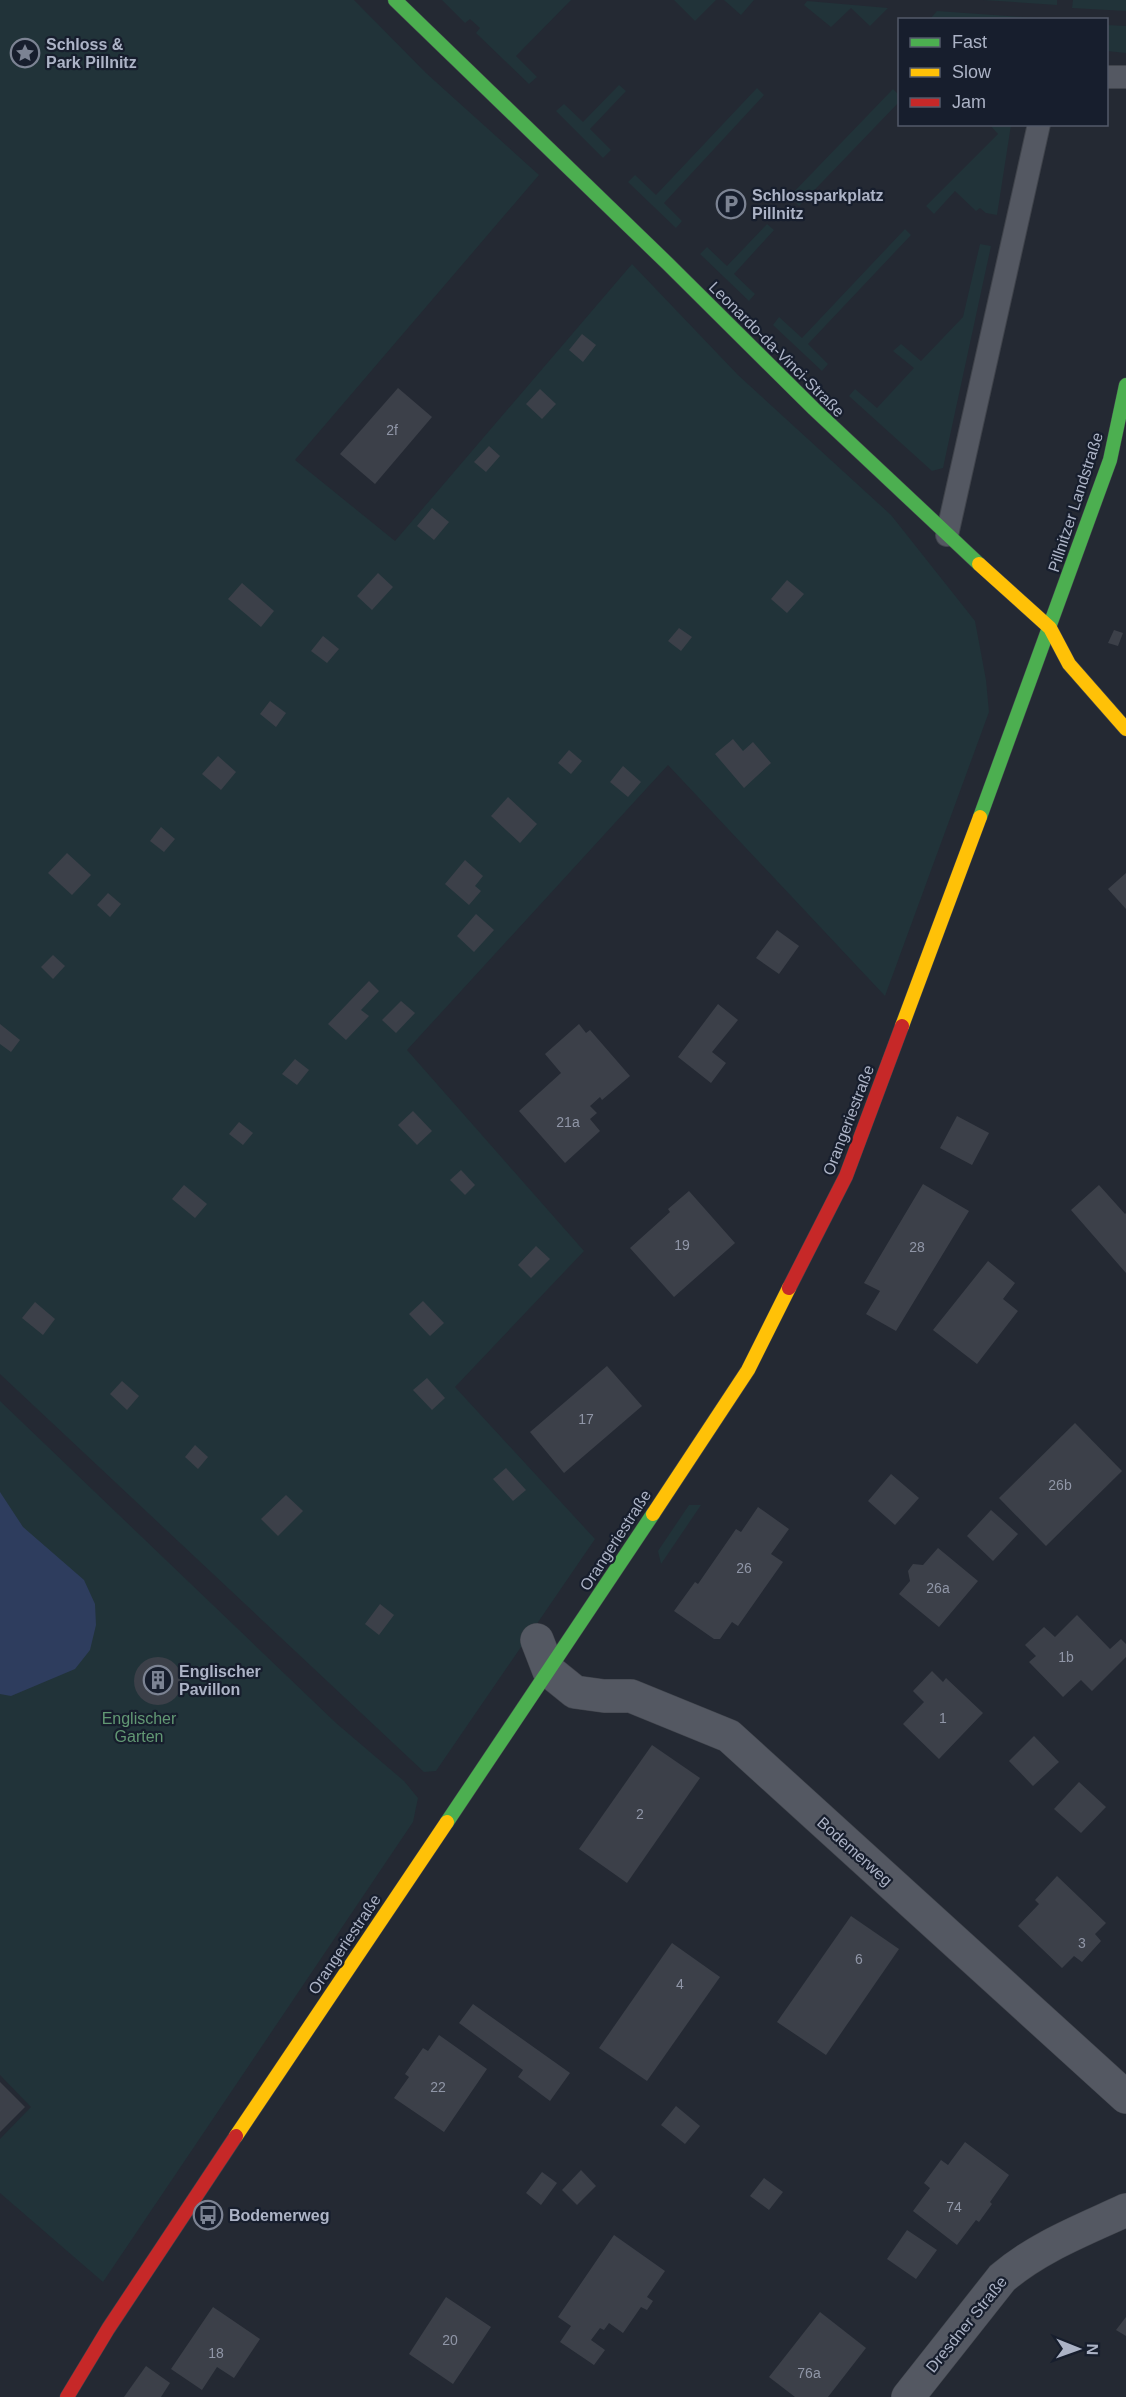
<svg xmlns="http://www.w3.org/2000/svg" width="1126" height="2397" viewBox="0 0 1126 2397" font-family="Arial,sans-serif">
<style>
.green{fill:#213339}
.water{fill:#2e3d5e}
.building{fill:#3c4049}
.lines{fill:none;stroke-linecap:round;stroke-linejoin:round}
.lane-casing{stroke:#40444c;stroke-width:24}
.street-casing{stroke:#40444c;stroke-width:34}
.fast-casing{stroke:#40444c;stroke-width:15}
.slow-casing{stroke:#40444c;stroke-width:15}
.jam-casing{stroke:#40444c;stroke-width:15}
.lane{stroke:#545862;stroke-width:22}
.street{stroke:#545862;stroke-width:33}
.fast{stroke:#4caf50;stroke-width:14}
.slow{stroke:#ffc107;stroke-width:14}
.jam{stroke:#c62828;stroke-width:14}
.labels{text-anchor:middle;stroke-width:4.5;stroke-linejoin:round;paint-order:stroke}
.number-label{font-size:14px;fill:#9096a7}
.poi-label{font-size:16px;font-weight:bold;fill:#acb3c6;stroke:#171e2d;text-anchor:start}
.street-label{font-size:16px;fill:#acb3c6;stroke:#171e2d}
.park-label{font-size:16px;fill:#629874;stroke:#171e2d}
</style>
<rect width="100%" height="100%" fill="#242933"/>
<g class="green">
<path d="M0,0H354L426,73L539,175L295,460L395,541L632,264L738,375L891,515L975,621L986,680L989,712L885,996L668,765L407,1050L584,1251L455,1387L595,1539L436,1771L424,1772L0,1374Z"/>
<path d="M442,0H571L516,56L537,77L529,84L476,33L480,28L470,19L465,23Z"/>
<path d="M674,0H716L695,21Z"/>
<path d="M724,0H754L741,15Z"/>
<path d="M983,0H1057V5Z"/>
<path d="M1073,0H1126V11L1072,8Z"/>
<path d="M807,1L888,8L870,26L851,8L831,27L804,5Z"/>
<path d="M937,11L1052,19H930Z"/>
<path d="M1107,25L1126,26V53L1107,51Z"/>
<path d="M619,85L626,91L590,129L611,150L603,158L556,111L564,104L583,122Z"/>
<path d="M757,88L764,95L664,203L682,221L676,228L628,182L635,175L656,195Z"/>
<path d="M893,89L899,95V102L799,206L790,196Z"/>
<path d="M990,125H1011L997,215L986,213L980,208L976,211L955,191L934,214L926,206L998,134Z"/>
<path d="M767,224L774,230L734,274L755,294L749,301L700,254L707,247L727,266Z"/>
<path d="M905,229L911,235L808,344L828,364L822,371L773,325L779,317L802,338Z"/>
<path d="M980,244L991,246L943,468L932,471L849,396L855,389L877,408L914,368L893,351L901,344L921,361L963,317Z"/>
<path d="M0,1401L336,1723L404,1781L418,1798L413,1822L103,2282L0,2193V2139L31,2107L0,2075Z"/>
<path d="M689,1505H701L661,1564L658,1551Z"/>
</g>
<path class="water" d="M0,1492L23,1527L84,1580L95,1604L96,1625L90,1650L75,1669L11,1696L0,1694Z"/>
<g class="building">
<path d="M582,334L596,345L583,362L569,350Z"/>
<path d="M398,388L432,417L375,484L340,454Z"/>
<path d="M540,389L556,404L542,419L526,404Z"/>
<path d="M489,446L500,456L486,472L474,462Z"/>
<path d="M432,508L449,522L434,540L417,526Z"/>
<path d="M378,573L393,587L372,610L357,596Z"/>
<path d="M787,580L804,594L787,613L771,599Z"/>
<path d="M242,583L274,611L261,627L228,599Z"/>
<path d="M679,628L692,637L681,651L668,641Z"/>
<path d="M1114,630L1123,633L1118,646L1108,643Z"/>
<path d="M323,636L339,649L327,663L311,651Z"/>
<path d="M270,701L286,713L276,727L260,714Z"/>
<path d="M733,739L743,751L753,742L771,763L744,788L715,754Z"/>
<path d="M569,750L582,761L571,774L558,763Z"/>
<path d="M218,756L236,772L221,790L202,774Z"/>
<path d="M623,766L641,782L628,797L610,782Z"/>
<path d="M508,797L537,824L520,843L491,816Z"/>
<path d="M161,827L175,839L164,852L150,841Z"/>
<path d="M67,853L91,875L72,895L48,873Z"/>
<path d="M465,860L483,876L475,886L481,891L469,905L445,884Z"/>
<path d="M1126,873V909L1108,889Z"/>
<path d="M108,893L121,904L110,917L97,905Z"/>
<path d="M476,914L494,930L474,952L457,936Z"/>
<path d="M777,930L799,946L779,974L756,958Z"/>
<path d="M53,955L65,966L53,979L41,967Z"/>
<path d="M369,981L379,991L361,1010L369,1016L346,1040L328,1024Z"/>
<path d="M401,1001L415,1013L396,1033L382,1020Z"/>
<path d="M718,1004L738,1020L712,1052L726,1063L711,1083L678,1057Z"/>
<path d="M0,1024L20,1040L11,1052L0,1044Z"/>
<path d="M579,1024L586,1033L590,1030L630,1076L602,1100L600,1097L590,1106L597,1113L590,1119L600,1131L565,1163L519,1111L561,1073L545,1054Z"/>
<path d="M295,1059L309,1070L297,1085L282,1074Z"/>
<path d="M413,1111L432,1131L417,1145L398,1125Z"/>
<path d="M957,1116L989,1133L972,1165L940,1148Z"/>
<path d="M239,1122L253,1133L243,1145L229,1134Z"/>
<path d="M461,1170L475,1185L465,1195L450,1180Z"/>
<path d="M923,1184L969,1211L896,1331L866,1314L880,1291L864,1283Z"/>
<path d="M184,1185L207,1204L195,1218L172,1199Z"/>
<path d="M1099,1185L1125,1214L1126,1213V1273L1071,1210Z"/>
<path d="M689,1191L735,1243L674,1297L630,1248L670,1212L668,1209Z"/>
<path d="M536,1246L550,1259L531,1278L518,1265Z"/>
<path d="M988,1261L1015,1283L1003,1299L1018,1311L977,1364L933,1330Z"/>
<path d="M423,1301L444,1323L430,1336L409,1314Z"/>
<path d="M35,1302L55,1319L43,1335L22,1318Z"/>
<path d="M607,1366L642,1406L564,1473L530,1432Z"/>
<path d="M427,1378L445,1398L432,1410L413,1390Z"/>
<path d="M122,1381L139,1396L127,1410L110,1394Z"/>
<path d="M1075,1423L1122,1471L1046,1546L999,1498Z"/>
<path d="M195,1445L208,1457L198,1469L185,1457Z"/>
<path d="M506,1468L526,1490L513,1501L493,1479Z"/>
<path d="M891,1474L919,1498L895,1525L868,1501Z"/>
<path d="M286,1495L303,1511L278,1536L261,1519Z"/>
<path d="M758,1507L789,1529L771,1554L783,1562L738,1626L732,1622L720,1639H714L674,1611L695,1582L698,1584L736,1529L741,1532Z"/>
<path d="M991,1510L1018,1534L993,1561L967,1536Z"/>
<path d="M938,1548L978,1581L939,1627L899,1594L910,1581L908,1571L913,1564L923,1565Z"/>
<path d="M380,1604L394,1615L379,1635L365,1624Z"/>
<path d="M1077,1615L1110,1649L1121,1639L1126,1644V1657L1092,1691L1081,1680L1063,1697L1029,1662L1036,1656L1025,1645L1044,1627L1055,1637Z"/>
<circle cx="158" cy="1681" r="24"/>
<path d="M932,1671L943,1682L946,1678L983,1713L939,1759L903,1724L924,1702L913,1691Z"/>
<path d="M1034,1736L1059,1762L1033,1786L1009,1761Z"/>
<path d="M652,1745L700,1778L627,1883L579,1849Z"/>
<path d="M1079,1782L1106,1807L1081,1833L1054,1809Z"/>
<path d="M1057,1876L1106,1923L1095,1934L1101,1941L1082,1962L1074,1956L1062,1968L1018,1926L1039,1904L1035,1900Z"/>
<path d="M851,1916L899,1949L826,2055L777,2022Z"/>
<path d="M672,1943L720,1977L647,2081L599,2048Z"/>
<path d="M473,2004L570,2073L550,2101L518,2077L523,2070L459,2023Z"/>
<path d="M439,2035L487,2069L444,2132L394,2098L409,2077L405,2074L423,2048L428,2051Z"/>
<path d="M0,2082L25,2107L0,2132Z"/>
<path d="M676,2106L700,2126L685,2144L661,2125Z"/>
<path d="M965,2142L1009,2175L990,2202L992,2204L979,2222L976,2220L957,2245L913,2211L930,2188L924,2183L941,2160L948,2165Z"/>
<path d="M581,2170L596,2186L577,2205L562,2190Z"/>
<path d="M542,2172L557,2183L541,2205L526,2193Z"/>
<path d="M764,2178L783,2192L769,2210L750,2196Z"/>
<path d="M907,2230L937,2250L916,2279L887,2259Z"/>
<path d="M614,2235L665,2271L647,2297L653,2301L647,2310L641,2307L623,2333L609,2323L604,2330L600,2328L591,2340L605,2350L594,2365L560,2342L571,2326L558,2317Z"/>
<path d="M446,2297L491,2327L453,2384L409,2354Z"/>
<path d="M213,2307L260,2339L234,2378L217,2367L202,2390L171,2369Z"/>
<path d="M820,2312L866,2348L828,2397H795L769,2377Z"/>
<path d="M1126,2317V2336L1116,2330Z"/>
<path d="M146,2366L170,2383L161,2397H124Z"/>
</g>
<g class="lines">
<g class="lane-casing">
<g id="lane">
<path d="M1106,77H1126"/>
<path d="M947,535L1039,124"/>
</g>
</g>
<g class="street-casing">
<g id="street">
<path d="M537,1640L549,1671L575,1692L604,1696H631L729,1736L1126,2097"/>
<path d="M908,2397L1002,2278C1038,2247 1083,2230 1126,2210"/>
</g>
</g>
<g class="fast-casing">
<g id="fast">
<path d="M395,0L668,264L814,409L979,564"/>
<path d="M980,817L1110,460L1126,385"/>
<path d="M447,1822L653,1514"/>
</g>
</g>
<g class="slow-casing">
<g id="slow">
<path d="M979,564L1050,628L1069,664L1126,729"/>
<path d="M902,1026L980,817"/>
<path d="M653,1514L748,1370L789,1288"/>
<path d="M236,2136L447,1822"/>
</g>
</g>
<g class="jam-casing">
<g id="jam">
<path d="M789,1288L846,1176L902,1026"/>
<path d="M67,2397L108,2329L236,2136"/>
</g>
</g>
<use href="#lane" class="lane"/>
<use href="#street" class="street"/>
<use href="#fast" class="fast"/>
<use href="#slow" class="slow"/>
<use href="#jam" class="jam"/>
</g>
<defs>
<g id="sight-ring" transform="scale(1.5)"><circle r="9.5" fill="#171e2d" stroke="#7c8393" stroke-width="1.5"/><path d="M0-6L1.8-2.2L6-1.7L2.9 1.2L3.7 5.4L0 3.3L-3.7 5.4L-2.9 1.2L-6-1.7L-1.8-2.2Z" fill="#7c8393"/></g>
<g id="parking-ring" transform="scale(1.5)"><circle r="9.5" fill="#171e2d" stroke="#7c8393" stroke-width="1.5"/><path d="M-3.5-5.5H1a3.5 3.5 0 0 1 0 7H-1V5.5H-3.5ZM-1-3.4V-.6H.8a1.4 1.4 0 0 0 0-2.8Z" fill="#7c8393"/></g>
<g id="building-ring" transform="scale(1.5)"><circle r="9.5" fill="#171e2d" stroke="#7c8393" stroke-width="1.5"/><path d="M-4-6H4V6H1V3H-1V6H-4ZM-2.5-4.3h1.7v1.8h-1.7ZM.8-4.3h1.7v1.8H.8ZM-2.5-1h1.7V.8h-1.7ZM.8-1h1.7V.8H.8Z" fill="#7c8393"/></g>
<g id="bus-ring" transform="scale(1.5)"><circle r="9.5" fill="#171e2d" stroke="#7c8393" stroke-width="1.5"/><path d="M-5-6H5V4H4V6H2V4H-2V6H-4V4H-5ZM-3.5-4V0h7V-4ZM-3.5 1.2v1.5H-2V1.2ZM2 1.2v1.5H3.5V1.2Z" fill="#7c8393"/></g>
</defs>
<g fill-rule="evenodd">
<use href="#sight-ring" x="25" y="53"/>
<use href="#parking-ring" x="731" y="204"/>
<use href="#building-ring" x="158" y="1680"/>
<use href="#bus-ring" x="208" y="2215"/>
</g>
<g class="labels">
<g class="number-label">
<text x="392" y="435">2f</text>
<text x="568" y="1127">21a</text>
<text x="682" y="1250">19</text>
<text x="917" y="1252">28</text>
<text x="586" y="1424">17</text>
<text x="1060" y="1490">26b</text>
<text x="744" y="1573">26</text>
<text x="938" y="1593">26a</text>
<text x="1066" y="1662">1b</text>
<text x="943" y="1723">1</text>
<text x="640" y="1819">2</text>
<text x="1082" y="1948">3</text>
<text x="859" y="1964">6</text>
<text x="680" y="1989">4</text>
<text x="438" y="2092">22</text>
<text x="954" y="2212">74</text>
<text x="450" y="2345">20</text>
<text x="216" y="2358">18</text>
<text x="809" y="2378">76a</text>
</g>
<g class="poi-label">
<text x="46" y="50">Schloss &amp;<tspan x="46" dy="18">Park Pillnitz</tspan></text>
<text x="752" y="201">Schlossparkplatz<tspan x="752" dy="18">Pillnitz</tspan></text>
<text x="179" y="1677">Englischer<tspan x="179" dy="18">Pavillon</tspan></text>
<text x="229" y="2221">Bodemerweg</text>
</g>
<g class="street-label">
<text transform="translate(777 349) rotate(45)" y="6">Leonardo-da-Vinci-Straße</text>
<text transform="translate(1075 502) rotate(-72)" y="6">Pillnitzer Landstraße</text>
<text transform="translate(848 1120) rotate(-69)" y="6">Orangeriestraße</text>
<text transform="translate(615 1540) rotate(-57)" y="6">Orangeriestraße</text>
<text transform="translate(855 1851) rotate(42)" y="6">Bodemerweg</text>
<text transform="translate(344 1944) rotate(-56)" y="6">Orangeriestraße</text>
<text transform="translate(966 2324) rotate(-51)" y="6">Dresdner Straße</text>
</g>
<g class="park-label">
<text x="139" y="1724">Englischer<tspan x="139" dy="18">Garten</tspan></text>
</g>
</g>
<rect x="898" y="18" width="210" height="108" fill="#171e2d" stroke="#535a6a" stroke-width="1.5"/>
<rect x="910" y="38" width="30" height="9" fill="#4caf50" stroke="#535a6a" stroke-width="1.5"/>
<text x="952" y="48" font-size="18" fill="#acb3c6">Fast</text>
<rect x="910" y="68" width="30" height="9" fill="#ffc107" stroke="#535a6a" stroke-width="1.5"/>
<text x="952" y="78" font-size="18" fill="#acb3c6">Slow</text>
<rect x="910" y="98" width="30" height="9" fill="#c62828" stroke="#535a6a" stroke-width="1.5"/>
<text x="952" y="108" font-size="18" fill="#acb3c6">Jam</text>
<g transform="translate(1078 2349) rotate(91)" stroke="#171e2d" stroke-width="4.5" paint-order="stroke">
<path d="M0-4.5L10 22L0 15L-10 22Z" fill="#acb3c6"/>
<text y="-9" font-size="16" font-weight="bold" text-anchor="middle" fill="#acb3c6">N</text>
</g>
</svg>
